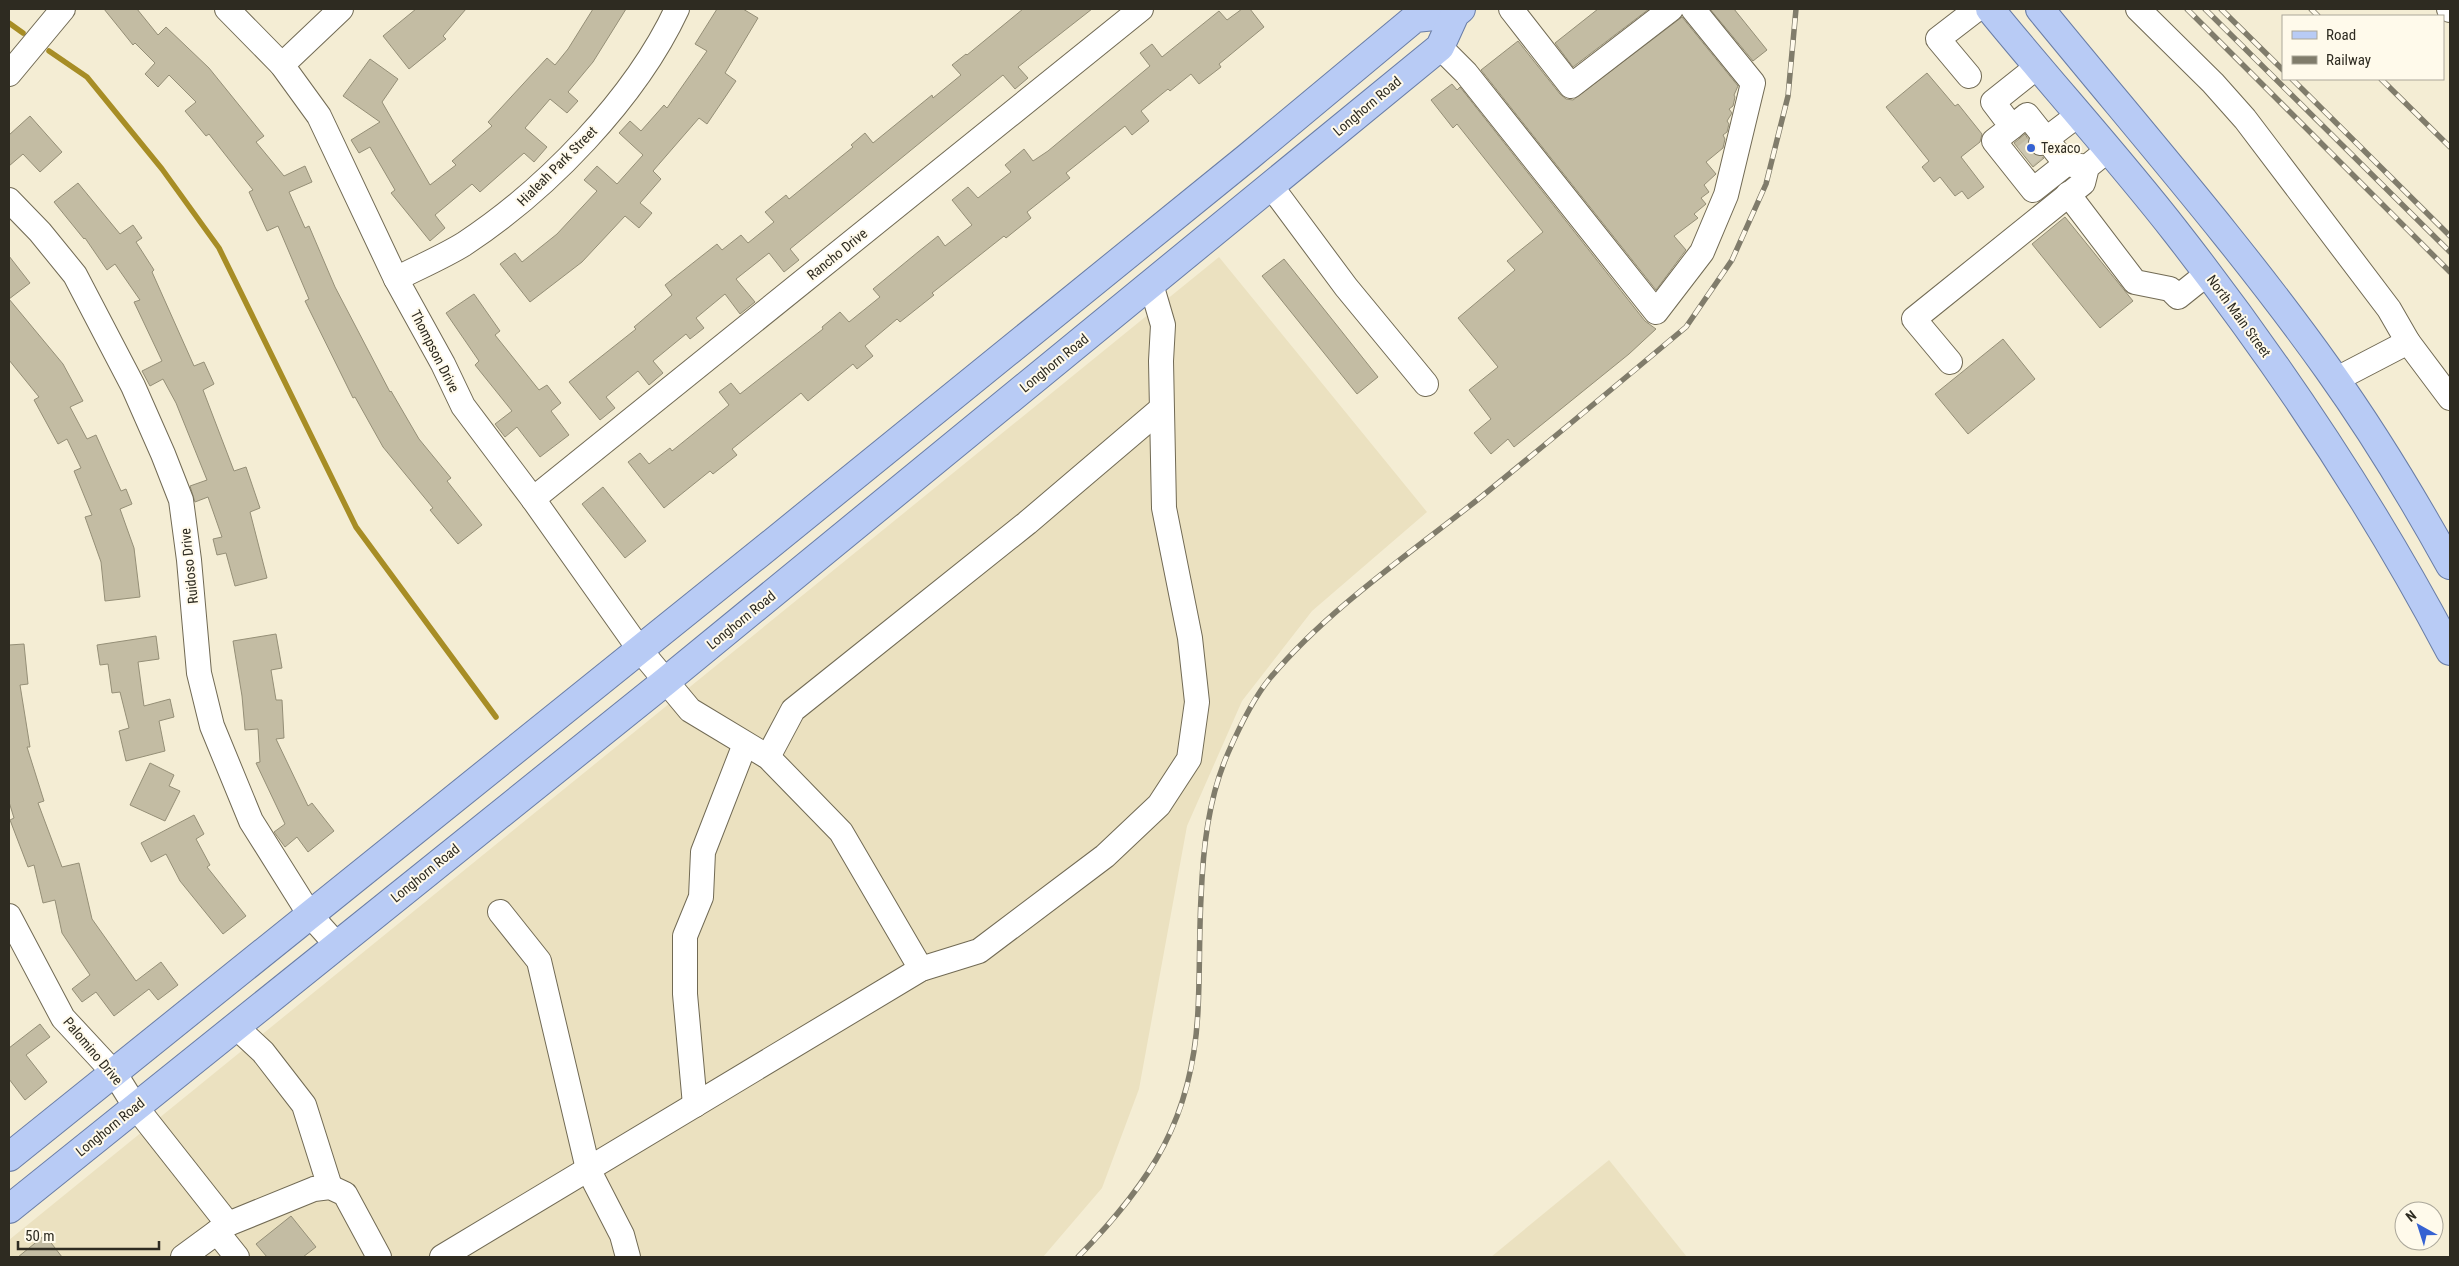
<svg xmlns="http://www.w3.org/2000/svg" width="2459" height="1266" viewBox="0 0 2459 1266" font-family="'Roboto Condensed',sans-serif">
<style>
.built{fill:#ebe1c0}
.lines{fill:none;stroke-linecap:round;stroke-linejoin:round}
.stream{stroke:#a78d25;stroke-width:5.5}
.building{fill:#c3bca3;stroke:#958f77}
.minor-tunnel{stroke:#ccc6b0;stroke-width:24;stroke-dasharray:24 12;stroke-linecap:butt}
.minor-casing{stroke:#716a54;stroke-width:26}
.major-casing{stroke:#697da6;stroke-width:30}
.minor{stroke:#fff;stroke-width:24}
.major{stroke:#b8cbf5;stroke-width:28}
.rail-casing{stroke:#807c6b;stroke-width:5.5}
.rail{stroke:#fffaeb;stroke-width:4;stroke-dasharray:11;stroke-linecap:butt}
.poi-dot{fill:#3662d2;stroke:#fffaeb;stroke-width:2}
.labels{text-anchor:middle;stroke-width:4;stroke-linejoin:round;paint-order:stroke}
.street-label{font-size:14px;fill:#2e2b21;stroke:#fffaeb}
.poi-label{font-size:14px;fill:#2e2b21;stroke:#fffaeb;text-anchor:start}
</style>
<rect width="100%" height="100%" fill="#f4edd4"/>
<g class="built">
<path d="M1219,257L1427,512L1312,611L1242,701L1187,826L1139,1089L1102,1188L1043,1257H9V1240Z"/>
<path d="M1609,1160L1687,1257H1491Z"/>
</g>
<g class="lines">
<g class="stream">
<path d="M9,23L23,33"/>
<path d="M49,51L87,77L162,169L219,248L356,527L496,717"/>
</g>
</g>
<g class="building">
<path d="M104,9H137L158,35L166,27L209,68L264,136L256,142L284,176L305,166L312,182L289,192L305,228L309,226L335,287L390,392L391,391L419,439L451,478L447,481L482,525L458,544L430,510L433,508L383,447L355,397L353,398L305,301L309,299L278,226L267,231L249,192L253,190L209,134L206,136L185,111L196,102L169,75L158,87L145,74L155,63L135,43L133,45Z"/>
<path d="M416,9H466L443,36L446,39L409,69L383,36Z"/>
<path d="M593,9H626L593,62L568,92L578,101L567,113L550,99L525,128L547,147L534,162L524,153L480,192L472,184L435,215L445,228L430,241L391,193L395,190L370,147L359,153L351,140L380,122L343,96L370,59L398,79L382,102L430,185L456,165L452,161L492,126L488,122L547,58L555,65L568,49Z"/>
<path d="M717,9H743L758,18L725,73L736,81L707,124L699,118L653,171L661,179L640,203L652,213L639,228L625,216L582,262L530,302L500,264L515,253L522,262L557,234L597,191L584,180L597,166L617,184L643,155L619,133L630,121L641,131L664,105L667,108L707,51L695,44Z"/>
<path d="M1023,9H1092L1018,67L1028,78L1015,89L1003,75L790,249L799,260L784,272L769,253L736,279L755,302L740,314L725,294L696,318L704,328L690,339L686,334L653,361L663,373L649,385L638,371L606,397L615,408L600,420L569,382L636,329L634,327L672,295L665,285L717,244L722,250L741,235L748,243L774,222L765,212L786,195L789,199L853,147L851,145L865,133L873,143L932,95L933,98L961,75L952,65L966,54L967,55Z"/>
<path d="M1242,9H1250L1264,27L1219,64L1221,67L1199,84L1191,74L1170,91L1168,89L1141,111L1149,121L1132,135L1125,126L1066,173L1070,178L1027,212L1031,218L1006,238L1004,236L932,293L934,295L900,322L897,319L865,346L873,356L857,369L853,364L808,401L801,393L732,449L737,455L713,474L710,471L664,508L628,462L640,453L649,464L670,448L672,451L729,405L719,392L731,383L740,394L823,329L822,327L840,312L849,322L880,297L873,289L918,252L938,236L945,246L972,225L952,200L968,187L978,198L1011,172L1005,165L1024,149L1033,161L1048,151L1150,66L1140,53L1152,44L1162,57L1219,11L1227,20Z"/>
<path d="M1598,9H1649L1573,67L1555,43Z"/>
<path d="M1710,9H1734L1767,50L1753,61Z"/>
<path d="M1682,17L1738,86L1734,95L1735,97L1733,106L1729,109L1732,113L1727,121L1729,124L1727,132L1723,135L1725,139L1723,148L1706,162L1716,174L1704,185L1709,192L1701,198L1706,204L1694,214L1698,218L1674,236L1686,250L1656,290L1481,70L1518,41L1560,94L1566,99L1573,100Z"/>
<path d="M1927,73L1955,106L1958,104L1982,134L1980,142L1961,157L1984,187L1968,199L1962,191L1955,196L1940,177L1934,182L1922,167L1929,161L1886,107Z"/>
<path d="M1452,84L1457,90L1460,87L1645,321L1656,329L1629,354L1514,447L1508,439L1491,454L1474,433L1491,419L1469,390L1498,367L1458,318L1515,270L1507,261L1543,232L1457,124L1453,128L1431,100Z"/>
<path d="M30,116L62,152L40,172L23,154L9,166V135Z"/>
<path d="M2025,134L2028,139L2027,145L2030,152L2044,158L2033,167L2014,143Z"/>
<path d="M78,183L120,234L133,225L142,238L136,242L154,270L152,272L194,366L204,362L214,384L203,390L234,471L246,467L260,508L250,512L267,578L235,586L226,553L217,555L213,539L222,537L208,497L195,502L190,486L207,480L176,403L163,379L150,386L142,371L162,361L134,302L140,300L115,264L107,270L85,238L84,239L54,202Z"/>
<path d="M2065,217L2133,301L2100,328L2032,244Z"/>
<path d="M9,256L30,283L9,299L63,364L83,401L70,407L87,439L96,435L121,491L126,489L132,504L120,509L134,548L140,597L105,601L101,562L85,517L92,515L74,471L81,468L67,439L58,444L34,400L39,397L9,360Z"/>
<path d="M1284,259L1378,377L1357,394L1262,276Z"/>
<path d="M474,294L500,331L495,335L539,390L547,385L561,403L551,411L569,435L540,457L517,427L505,437L495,424L512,411L475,365L479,361L446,313Z"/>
<path d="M2003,339L2035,379L1968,434L1935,394Z"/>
<path d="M603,487L646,541L625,558L582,504Z"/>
<path d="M276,634L282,668L271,670L276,700H282L284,738L276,739L308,806L312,803L334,831L308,852L297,837L285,847L274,832L285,824L256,763L260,762L258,729L245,730L242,696L233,641Z"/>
<path d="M156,636L159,659L138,662L144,706L170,699L174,717L159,721L165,751L126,761L119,731L129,728L120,692L112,693L108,664L100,665L97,645Z"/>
<path d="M24,644L28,684L20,685L30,747H27L44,801L38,803L62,867L79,863L92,919L136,981L161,962L178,985L158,1000L149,989L114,1016L96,992L82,1002L72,989L90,975L62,933L55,900L43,903L34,865L28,867L10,820L14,818L9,802V645Z"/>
<path d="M150,763L174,775L169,786L180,791L165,821L130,805Z"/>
<path d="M194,815L204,834L196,839L210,865L207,867L246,916L223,934L180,881L166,854L151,862L141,843Z"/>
<path d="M40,1024L50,1037L26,1055L47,1082L25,1100L9,1079V1048Z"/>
<path d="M291,1216L316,1247L303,1257H267L256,1244Z"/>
<path d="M45,1235L62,1257H18Z"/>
</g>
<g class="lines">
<path class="minor-tunnel" d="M2025,156L2041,143"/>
<g class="minor-casing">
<g id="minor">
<path d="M227,9L282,65L319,116L396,279L443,364L463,406L533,499L640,650L690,710L768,757L841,832L921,969"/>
<path d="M1511,9L1571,86L1671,9"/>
<path d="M2138,9L2213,83L2245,119L2389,309L2408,342"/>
<path d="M2449,9L2450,10"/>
<path d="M1440,47L1466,73L1656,312L1702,252L1726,195L1753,83L1693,9"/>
<path d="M282,65L341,9"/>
<path d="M2037,67L1993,102L2012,127L1994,141L2033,190L2066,164L2087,167"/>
<path d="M9,74L63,9"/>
<path d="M1969,76L1938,39L1977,9"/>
<path d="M2012,127L2027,115L2066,164"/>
<path d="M2041,143L2078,115"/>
<path d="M1271,186L1346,287L1426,384"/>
<path d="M2068,194L2135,282L2170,289L2178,297L2208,273"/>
<path d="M9,200L40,232L75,275L133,386L163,454L181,500L189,560L199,673L212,726L251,821L310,915L336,944"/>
<path d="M396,279C419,267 443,257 464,244C546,190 635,99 677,9"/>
<path d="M1950,362L1914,319L2083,183L2087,167L2108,150"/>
<path d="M2335,380L2408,342L2450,398"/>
<path d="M533,499L1141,9"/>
<path d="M768,757L793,710L1027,523L1161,409"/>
<path d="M500,912L539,961L588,1169L622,1235L628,1257"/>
<path d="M9,916L63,1018L115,1074L135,1106L228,1224L183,1257"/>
<path d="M235,1026L263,1052L304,1105L330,1187"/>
<path d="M695,1105L685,994V936L701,897L703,852L745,744"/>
<path d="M228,1224L314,1189L330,1187L345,1194L379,1257"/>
<path d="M217,1232L237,1257"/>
<path d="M442,1257L921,969L979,951L1105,856L1159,805L1189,759L1197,702L1190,638L1164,508L1161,361L1163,325L1151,284"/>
</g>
</g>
<g class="major-casing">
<g id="major">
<path d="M1990,9C2051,84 2117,156 2176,232C2279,364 2372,503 2450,651"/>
<path d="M2040,9C2137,128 2239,244 2328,369C2373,432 2413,498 2450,565"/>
<path d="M9,1157L761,552L1248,157L1415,18L1455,14"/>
<path d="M9,1209L666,681L1440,47L1455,14L1461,9"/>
</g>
</g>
<use href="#minor" class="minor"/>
<use href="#major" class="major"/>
<g class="rail-casing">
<g id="rail">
<path d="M2187,9L2450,272"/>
<path d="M2205,9L2450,252"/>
<path d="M2221,9L2283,70"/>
<path d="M2311,9L2318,16"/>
<path d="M2292,79L2450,236"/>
<path d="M2381,79L2450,147"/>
<path d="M1078,1257C1152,1181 1193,1118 1198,1010C1200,972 1199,935 1201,898C1203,849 1208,799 1228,753C1239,728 1253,698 1271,677C1328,609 1412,552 1481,497C1550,441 1618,384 1686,327L1732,260L1766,184L1788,96L1796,9"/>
</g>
</g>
<use href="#rail" class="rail"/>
</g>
<circle class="poi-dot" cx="2031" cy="148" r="5"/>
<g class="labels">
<g class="street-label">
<text transform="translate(1367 106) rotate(-40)" y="5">Longhorn Road</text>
<text transform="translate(557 166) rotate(-45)" y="5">Hialeah Park Street</text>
<text transform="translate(837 254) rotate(-39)" y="5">Rancho Drive</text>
<text transform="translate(2239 316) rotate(54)" y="5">North Main Street</text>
<text transform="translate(435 351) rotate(63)" y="5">Thompson Drive</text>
<text transform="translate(1054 363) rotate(-39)" y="5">Longhorn Road</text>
<text transform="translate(189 566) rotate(-96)" y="5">Ruidoso Drive</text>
<text transform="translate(741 620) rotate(-39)" y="5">Longhorn Road</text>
<text transform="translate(425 873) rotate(-39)" y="5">Longhorn Road</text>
<text transform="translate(93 1051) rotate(50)" y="5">Palomino Drive</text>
<text transform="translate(110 1127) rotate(-39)" y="5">Longhorn Road</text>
</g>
<g class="poi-label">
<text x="2041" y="153">Texaco</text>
</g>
</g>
<rect width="2459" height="1266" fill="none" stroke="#2e2b21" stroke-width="20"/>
<rect x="2282" y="15" width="162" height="65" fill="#fffaeb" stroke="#aba79a"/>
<rect x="2292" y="31" width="25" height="8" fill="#b8cbf5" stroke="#aba79a"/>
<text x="2326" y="40" font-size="15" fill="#2e2b21">Road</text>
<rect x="2292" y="56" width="25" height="8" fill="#807c6b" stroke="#aba79a"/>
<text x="2326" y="65" font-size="15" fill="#2e2b21">Railway</text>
<g transform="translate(2419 1226) rotate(321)"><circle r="24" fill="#fffaeb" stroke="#aba79a"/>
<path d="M0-4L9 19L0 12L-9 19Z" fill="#3662d2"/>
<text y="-8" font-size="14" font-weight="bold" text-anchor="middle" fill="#2e2b21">N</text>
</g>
<path d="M18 1241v8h141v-8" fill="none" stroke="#2e2b21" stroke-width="2.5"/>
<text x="25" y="1241" font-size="15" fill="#2e2b21" stroke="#fffaeb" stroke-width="4" paint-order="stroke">50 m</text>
</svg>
